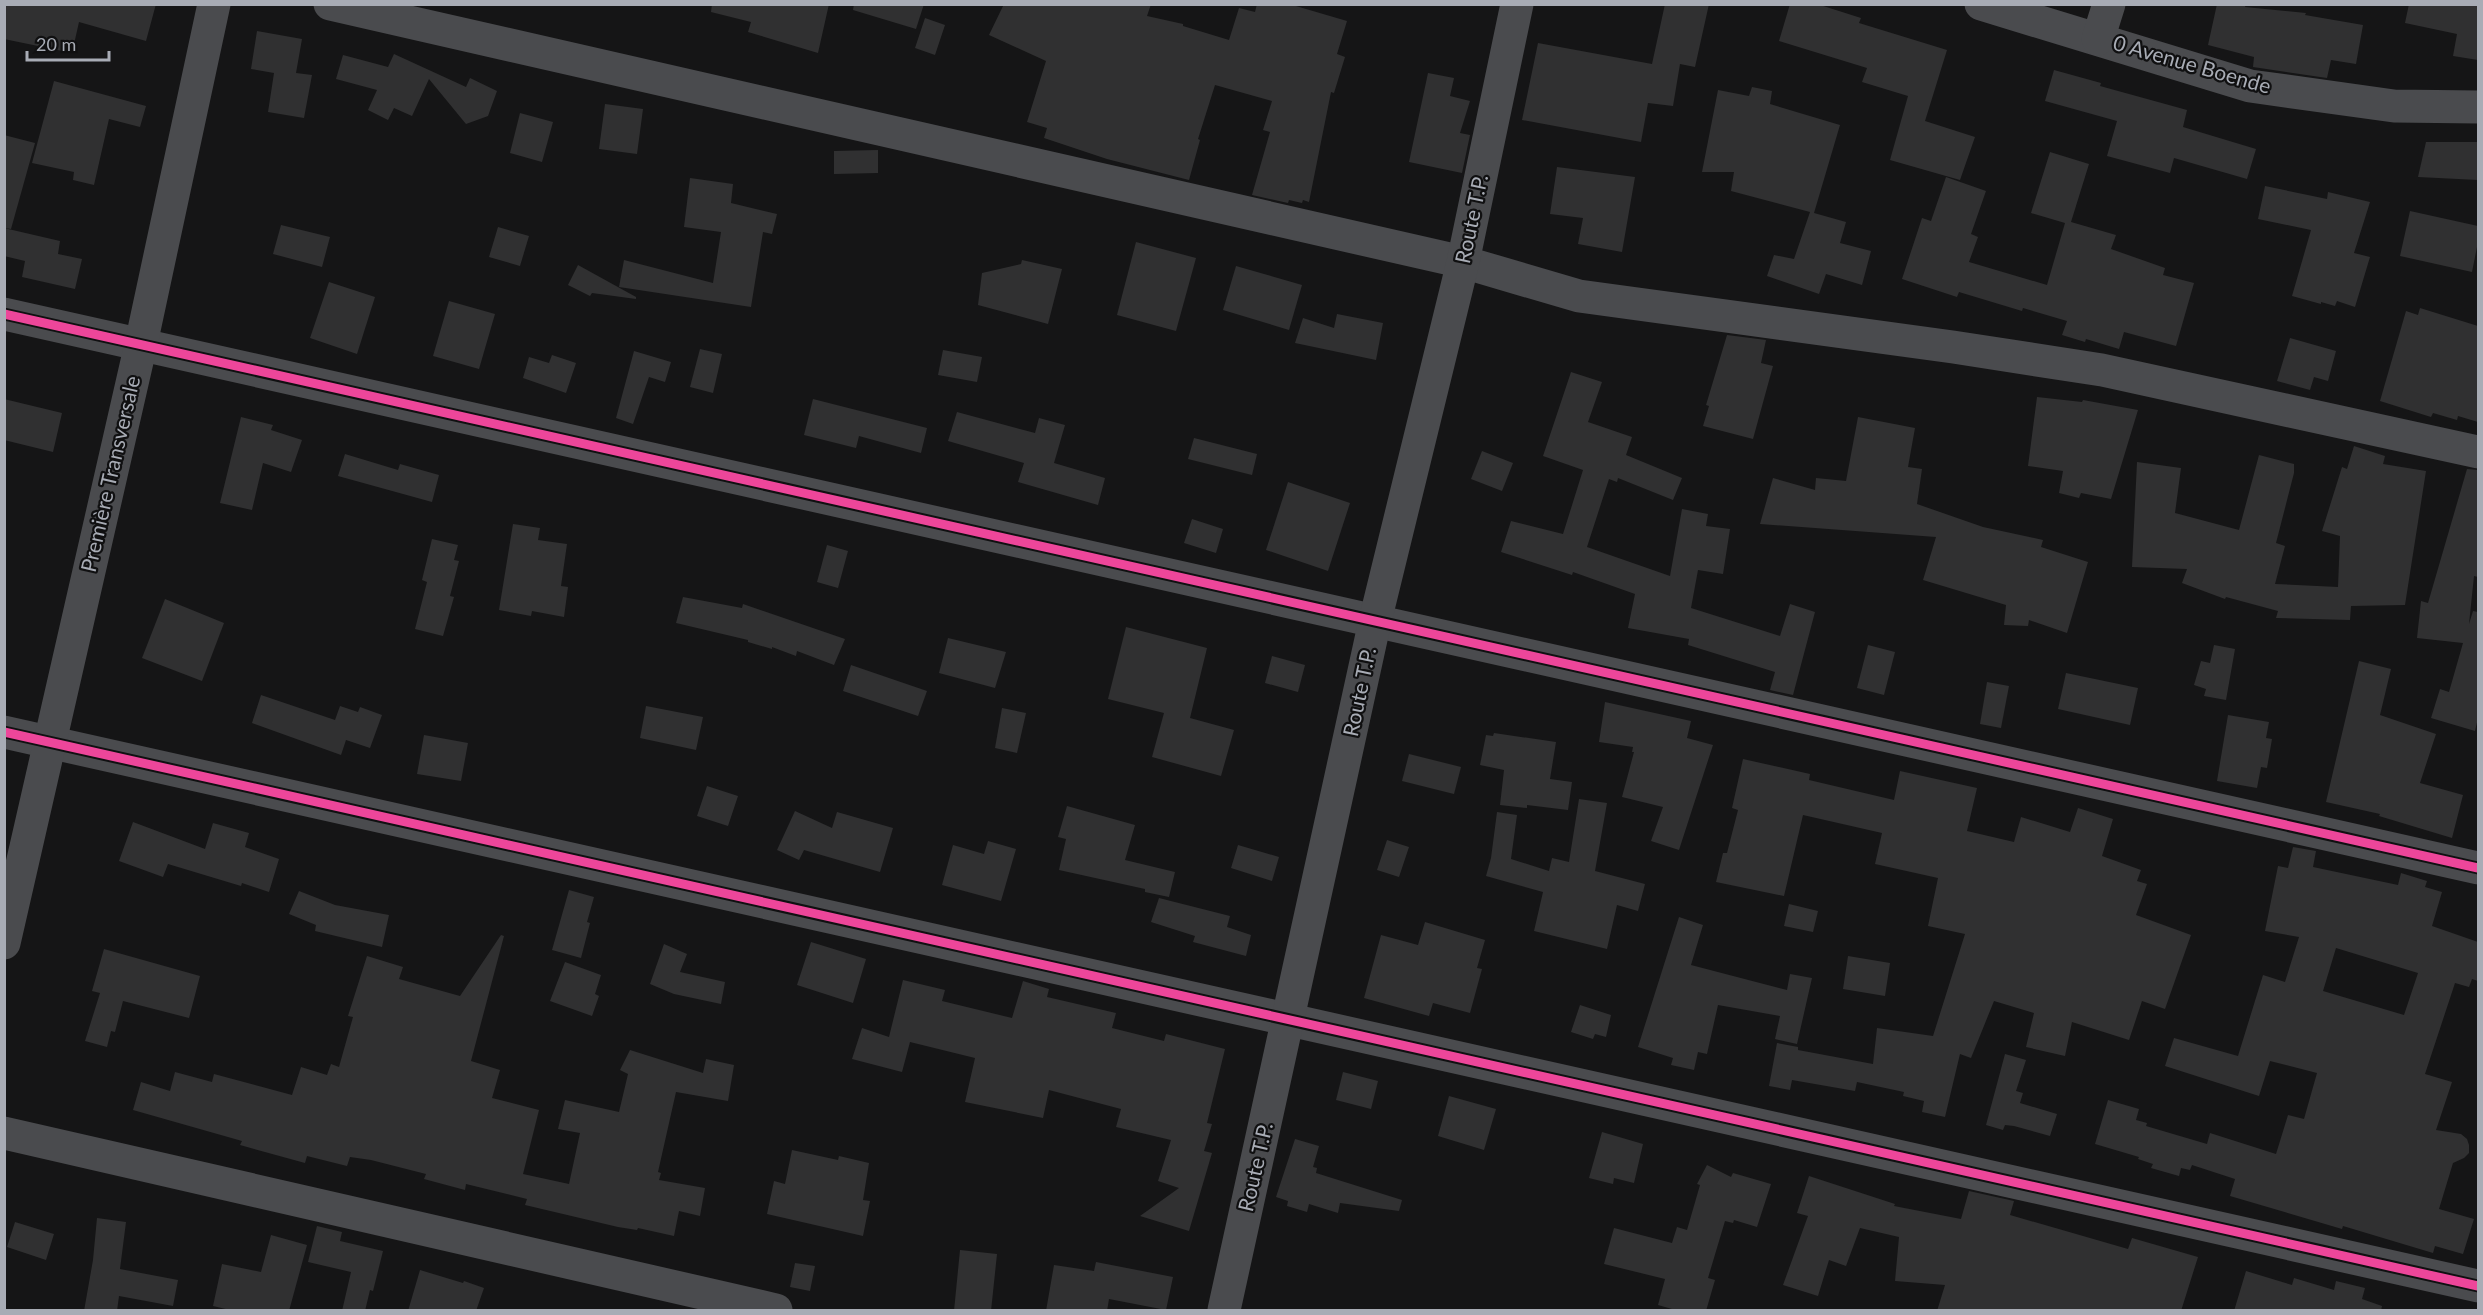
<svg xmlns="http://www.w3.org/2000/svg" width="2483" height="1315" viewBox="0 0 2483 1315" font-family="Lato,sans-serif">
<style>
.building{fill:#303031;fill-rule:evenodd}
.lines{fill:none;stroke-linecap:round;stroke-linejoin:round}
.minor{stroke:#4a4b4e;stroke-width:33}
.cycleway-casing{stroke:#101011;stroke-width:13}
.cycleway{stroke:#ed469a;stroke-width:9}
.labels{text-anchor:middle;stroke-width:4.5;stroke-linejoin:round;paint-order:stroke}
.street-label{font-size:21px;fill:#a8acb5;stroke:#101011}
</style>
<rect width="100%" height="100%" fill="#151516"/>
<g class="building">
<path d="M4,4H156L146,41L79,22L72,53L4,39Z"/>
<path d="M712,4H829L818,53L748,32L751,22L711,12Z"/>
<path d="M854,4H924L916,29L853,10Z"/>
<path d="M1004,4H1151L1147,16L1183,24V26L1229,40L1239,8L1255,12L1257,4H1289L1347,21L1337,54L1345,57L1334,93L1331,92L1309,202L1303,200L1302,203L1289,200L1288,203L1252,195L1270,132L1263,130L1272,101L1215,85L1198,139L1200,140L1189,180L1107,159L1044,138L1047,128L1027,122L1046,61L989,35Z"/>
<path d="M1665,4H1709L1695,67L1680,64L1673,106L1648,103L1641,142L1522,120L1538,43L1652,64Z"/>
<path d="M1790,4H1817L1861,18L1859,23L1947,50L1925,121L1975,137L1960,180L1890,160L1908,96L1862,82L1867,68L1779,41Z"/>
<path d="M2217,4H2246L2245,7L2306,13L2305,15L2363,25L2356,64L2331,60L2327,78L2253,67L2254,57L2208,45Z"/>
<path d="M2409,4H2478V60L2453,56L2457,34L2405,23Z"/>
<path d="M925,18L945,25L935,55L915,48Z"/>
<path d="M257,31L302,39L296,73L312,75L304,118L268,112L274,73L251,69Z"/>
<path d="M394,54L466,87L470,78L497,91L488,116L466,124L429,79L412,116L394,108L388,120L368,110L377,90L336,79L343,55L388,67Z"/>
<path d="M2054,70L2101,83L2100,86L2187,110L2183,127L2256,149L2247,179L2174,158L2170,173L2107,156L2117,121L2045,101Z"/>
<path d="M1428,73L1454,78L1450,96L1470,101L1460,133L1470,135L1462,173L1409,162Z"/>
<path d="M54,81L146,106L140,127L109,119L94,185L73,180L74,172L32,163Z"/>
<path d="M1752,87L1772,91L1770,104L1840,125L1814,213L1846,222L1840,243L1871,251L1862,285L1826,274L1819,294L1767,276L1774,255L1794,259L1810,212L1731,191L1734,172H1702L1718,90L1749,96Z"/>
<path d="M605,104L643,109L637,154L599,149Z"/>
<path d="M520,113L553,122L542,162L510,153Z"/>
<path d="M4,135L35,143L11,229L4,228Z"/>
<path d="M2426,142H2478V180L2418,177Z"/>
<path d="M878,150V173L834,174V151Z"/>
<path d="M2050,152L2089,164L2071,222L2116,235L2111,249L2165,268L2163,275L2194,283L2176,346L2124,332L2119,349L2086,339L2085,342L2062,335L2067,321L2023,308L2022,311L1959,292L1957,297L1902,279L1922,218L1931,221L1946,177L1986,191L1971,234L1978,237L1969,262L2047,285L2065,223L2031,213Z"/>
<path d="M1557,167L1635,177L1622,252L1578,244L1583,218L1550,214Z"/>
<path d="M690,178L733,184L731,203L777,214L772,234L763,232L751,307L619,287L624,260L713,283L721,232L684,227Z"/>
<path d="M2265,186L2327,199L2328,192L2370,202L2354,253L2370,257L2355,307L2337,301L2335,306L2321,302V304L2292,296L2311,230L2258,219Z"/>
<path d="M2410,211L2478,226V242L2472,272L2400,256Z"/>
<path d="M281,225L330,237L322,267L273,254Z"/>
<path d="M498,227L529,236L520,266L489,257Z"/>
<path d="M4,228L60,241L58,254L82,259L75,289L22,277L25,261L4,256Z"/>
<path d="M1136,242L1196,258L1176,331L1117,315Z"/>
<path d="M1022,260L1062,269L1048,324L978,305L982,273L1021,264Z"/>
<path d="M578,265L636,297V299L592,293L590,296L568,285Z"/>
<path d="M1236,266L1302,285L1289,330L1223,310Z"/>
<path d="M329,282L375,297L357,354L310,338Z"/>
<path d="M449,301L495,314L479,369L433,356Z"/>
<path d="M2420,308L2478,326V422L2458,416L2457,420L2433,413L2431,417L2380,401L2406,311L2418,315Z"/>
<path d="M1337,314L1383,323L1376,360L1295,343L1303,318L1334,328Z"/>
<path d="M1727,335L1766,340L1761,363L1773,366L1753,439L1703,426L1709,406L1706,405Z"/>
<path d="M2290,338L2336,351L2328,381L2314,377L2310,390L2277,381Z"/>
<path d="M700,349L722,354L713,393L690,387Z"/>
<path d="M943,350L982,357L977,382L938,375Z"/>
<path d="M634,351L671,362L665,382L649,377L633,424L616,418Z"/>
<path d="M552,355L576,363L566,393L523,378L529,357L549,363Z"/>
<path d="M1571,372L1602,382L1588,422L1632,437L1626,455L1682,478L1673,500L1618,478L1617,482L1609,479L1587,547L1670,576L1682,509L1708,514L1706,526L1730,529L1723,574L1698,570L1691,608L1780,636L1790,604L1815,612L1793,695L1770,690L1775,672L1688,645L1689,639L1628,628L1635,594L1573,572L1572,575L1501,552L1511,521L1563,534L1583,470L1543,456Z"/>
<path d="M2037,397L2082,402L2083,400L2138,410L2111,499L2081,493L2079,498L2059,493L2063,471L2028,466Z"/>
<path d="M4,399L62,413L53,452L4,440Z"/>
<path d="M813,399L927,428L921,453L859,436L856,448L804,435Z"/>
<path d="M957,412L1035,433L1039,418L1065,425L1054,463L1105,478L1098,505L1018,482L1024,463L948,441Z"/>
<path d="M241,417L273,425L271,430L302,440L291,472L263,463L252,510L220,503Z"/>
<path d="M1858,417L1915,428L1908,467L1922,469L1917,504L1983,527L2043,540L2041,547L2088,562L2067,633L2029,620L2028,626L2004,625L2006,605L1923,580L1936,537L1760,524L1773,478L1815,490L1816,478L1846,481Z"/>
<path d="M1194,438L1257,454L1252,475L1188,459Z"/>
<path d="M2354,446L2385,456L2383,464L2426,471L2405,605L2351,606L2350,620L2276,618L2278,611L2226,597L2225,599L2182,583L2187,569L2132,567L2137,462L2181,468L2175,513L2239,530L2259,455L2294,464V473L2276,543L2285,546L2275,584L2338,587L2340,536L2322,531L2342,467L2347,469Z"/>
<path d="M1482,451L1513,463L1502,491L1471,479Z"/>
<path d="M345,454L398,470L400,464L439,475L432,502L338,476Z"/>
<path d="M2467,469L2478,470V577L2474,576L2469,624L2473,611L2478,612V718L2475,731L2431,718L2440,689L2449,692L2463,643L2417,638L2421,601L2428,603Z"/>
<path d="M1288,482L1350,503L1328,571L1266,550Z"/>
<path d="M1192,519L1223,529L1216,553L1184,543Z"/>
<path d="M513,524L540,528L538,540L567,544L561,586L568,587L564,617L532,611L531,616L499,610Z"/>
<path d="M432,539L458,545L454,560L459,561L450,596L454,597L443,636L415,629L427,582L422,580Z"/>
<path d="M827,545L848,551L838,588L817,582Z"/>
<path d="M683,597L742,608L743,604L845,639L834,665L797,651L796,656L772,647V649L748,642V640L676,623Z"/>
<path d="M165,599L224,623L202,681L142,658Z"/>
<path d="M1126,627L1207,648L1190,718L1234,730L1221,776L1152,757L1164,713L1108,699Z"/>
<path d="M948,638L1006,652L995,688L939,673Z"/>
<path d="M1868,645L1895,652L1884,695L1857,688Z"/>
<path d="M2214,645L2235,649L2226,700L2204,696L2206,689L2194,685L2201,661L2210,663Z"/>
<path d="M1272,656L1305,665L1298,692L1265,683Z"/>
<path d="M2359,661L2391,669L2380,715L2436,734L2420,783L2463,795L2452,838L2379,816L2380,814L2326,802Z"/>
<path d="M851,665L927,691L918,716L843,691Z"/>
<path d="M2066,673L2138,688L2130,725L2058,709Z"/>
<path d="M1987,682L2009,686L2001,728L1980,724Z"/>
<path d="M261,695L335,720L340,706L358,712L360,707L382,715L370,748L346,740L341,755L252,723Z"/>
<path d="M1605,702L1691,721L1687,738L1713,745L1679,850L1651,841L1663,807L1622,797L1634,752H1632L1633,747L1599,742Z"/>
<path d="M646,706L703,717L696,750L640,738Z"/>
<path d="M1002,708L1026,713L1017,753L995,748Z"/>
<path d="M2228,715L2269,722L2266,738L2272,739L2267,768L2261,767L2257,788L2217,781Z"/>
<path d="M1494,733L1556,742L1550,779L1572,782L1568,810L1527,805V808L1500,805L1504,770L1480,765L1486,735L1493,736Z"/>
<path d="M424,735L468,743L461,781L417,774Z"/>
<path d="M1409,754L1461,767L1454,794L1402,781Z"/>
<path d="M1743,759L1810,774L1809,780L1894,800L1900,771L1977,788L1967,831L2014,842L2021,817L2070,832L2078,808L2113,819L2102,856L2141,870L2137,881L2147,884L2136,915L2191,935L2165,1009L2142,1001L2129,1040L2072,1022L2065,1056L2026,1047L2034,1013L1994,1001L1971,1058L1960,1054L1945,1117L1922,1112L1924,1101L1903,1096L1904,1092L1857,1082L1855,1091L1792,1080L1790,1090L1769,1086L1777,1043L1798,1047V1050L1873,1064L1877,1028L1933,1036L1965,934L1928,926L1938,878L1875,864L1882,833L1803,815L1784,896L1716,882L1723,853H1727L1738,810L1732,808Z"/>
<path d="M707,786L738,796L728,826L697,816Z"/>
<path d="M1579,799L1607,803L1595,871L1645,884L1638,911L1617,905L1607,949L1534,931L1543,892L1486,876L1491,858L1497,812L1517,815L1511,859L1549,871L1552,858L1569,862Z"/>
<path d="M1067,806L1135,825L1125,860L1175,872L1169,897L1145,892V889L1059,870L1066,839L1058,837Z"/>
<path d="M795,811L832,828L837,812L893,828L880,872L804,850L799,860L777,850Z"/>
<path d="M133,822L205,849L213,823L249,833L245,847L279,859L269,892L242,883L241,886L168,864L163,877L119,861Z"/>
<path d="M1387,840L1409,847L1399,877L1377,870Z"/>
<path d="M988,841L1016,849L1001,901L942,885L953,845L984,854Z"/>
<path d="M1238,845L1279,857L1272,881L1231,868Z"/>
<path d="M2293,847L2316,851L2313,867L2398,885L2401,873L2427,881L2425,887L2442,892L2432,926L2478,942V981L2472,979L2469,987L2455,983L2425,1074L2452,1082L2436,1130L2461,1134L2467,1139L2469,1145V1153L2464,1158L2453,1163L2439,1209L2474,1219L2463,1254L2435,1246L2433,1253L2343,1226L2342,1229L2230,1196L2235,1179L2192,1165L2190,1170L2181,1168L2179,1176L2151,1168L2153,1164L2138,1159L2139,1157L2095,1144L2108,1100L2139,1109L2136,1120L2147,1123L2146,1126L2207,1144L2210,1133L2276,1154L2288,1115L2304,1119L2317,1073L2270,1061L2259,1096L2165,1066L2174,1038L2238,1056L2263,975L2285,982L2299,937L2265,931L2278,866L2288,868ZM2336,948L2418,973L2404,1015L2323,991Z"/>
<path d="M569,890L594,897L587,922L590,923L581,958L552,950Z"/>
<path d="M299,891L335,905L389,915L382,947L315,931L316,925L289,914Z"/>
<path d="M1159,898L1230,916L1227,927L1251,935L1246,956L1193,942L1195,936L1151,922Z"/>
<path d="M1789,904L1818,911L1813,932L1784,926Z"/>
<path d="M1679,917L1703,925L1691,965L1787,990L1790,974L1812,978L1797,1044L1775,1039L1780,1016L1718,1005L1707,1054L1698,1052L1694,1070L1671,1065L1673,1058L1638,1047Z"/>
<path d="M1425,922L1485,940L1477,968L1482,969L1470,1013L1433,1003L1429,1016L1364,998L1381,935L1418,945Z"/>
<path d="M501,935L504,936L471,1061L500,1070L492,1098L539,1110L523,1174L569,1184L580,1133L558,1129L565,1100L619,1112L628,1074L620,1070L630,1050L703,1073L706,1059L734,1065L728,1101L676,1092L658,1172L661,1173L659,1180L705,1188L700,1216L679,1211L674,1236L638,1228L637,1230L618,1227L525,1205L527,1199L466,1184L465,1190L424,1179L426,1174L371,1160L350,1157L347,1166L307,1156L305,1163L240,1145L242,1141L133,1110L141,1082L170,1091L175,1072L212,1082L214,1074L292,1095L301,1067L327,1075L331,1064L339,1067L353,1017L348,1016L367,956L403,967L399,979L460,996Z"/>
<path d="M811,942L866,959L853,1003L797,985Z"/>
<path d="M664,944L687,954L680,972L725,982L721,1004L674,994L650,984Z"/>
<path d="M104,949L200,976L189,1018L123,1001L115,1032L111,1031L107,1047L85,1041L100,993L92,991Z"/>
<path d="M1848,956L1890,963L1885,996L1843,989Z"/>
<path d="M565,962L601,975L595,994L599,996L592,1016L550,1001Z"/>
<path d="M903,980L945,990L942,1001L1012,1018L1023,981L1049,989L1047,997L1116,1013L1112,1028L1164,1041L1166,1034L1225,1049L1207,1123L1212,1124L1204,1151L1212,1153L1189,1231L1140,1216L1179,1188L1158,1181L1171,1140L1116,1127L1121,1109L1049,1090L1043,1118L965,1102L975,1058L910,1042L902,1072L852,1059L862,1028L889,1037Z"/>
<path d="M1580,1005L1611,1015L1606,1037L1595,1034L1593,1039L1571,1032Z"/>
<path d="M2005,1054L2026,1060L2016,1091L2023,1093L2020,1103L2057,1114L2050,1136L2014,1126L2005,1125L2003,1130L1986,1125Z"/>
<path d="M1343,1072L1378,1081L1371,1109L1336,1100Z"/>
<path d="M1449,1096L1496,1109L1484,1150L1438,1136Z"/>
<path d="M1602,1132L1643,1144L1634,1183L1614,1178L1613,1184L1589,1178Z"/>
<path d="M1295,1139L1319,1146L1313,1167L1317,1168L1316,1173L1402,1200L1399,1211L1340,1203L1338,1213L1309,1204L1307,1212L1287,1206L1288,1201L1276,1197Z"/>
<path d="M792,1150L838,1160L839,1156L869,1163L863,1200L870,1201L863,1236L767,1214L774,1181L785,1184Z"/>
<path d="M1707,1165L1731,1177L1733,1173L1771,1184L1757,1227L1734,1220L1733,1223L1725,1221L1708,1278L1715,1280L1706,1311H1679L1658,1305L1665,1279L1604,1264L1614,1228L1672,1243L1677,1227L1687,1230L1700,1185L1697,1184Z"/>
<path d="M1809,1176L1895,1204L1894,1206L1961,1219L1969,1191L2014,1201L2010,1215L2128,1249L2132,1238L2198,1257L2181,1311H1937L1945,1285L1895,1281L1899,1237L1860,1228L1846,1266L1829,1260L1818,1296L1783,1285L1808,1216L1797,1213Z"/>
<path d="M97,1218L126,1222L120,1269L178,1280L173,1306L119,1296L117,1311H84L93,1260Z"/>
<path d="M15,1222L54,1234L46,1260L7,1247Z"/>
<path d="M317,1226L342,1232L340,1241L383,1251L373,1291L370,1290L365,1311H342L351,1272L308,1262Z"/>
<path d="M271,1235L307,1245L289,1311H234L213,1306L222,1264L261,1272Z"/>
<path d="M960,1250L997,1254L991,1311H954Z"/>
<path d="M1096,1262L1173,1277L1166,1310L1109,1299L1107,1311H1046L1054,1265L1094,1271Z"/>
<path d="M795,1263L815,1266L810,1291L790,1287Z"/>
<path d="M420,1270L463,1283L464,1281L484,1288L476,1311H408Z"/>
<path d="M2246,1271L2292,1285L2294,1278L2334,1290L2336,1281L2365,1288L2362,1299L2382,1306L2381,1311H2234Z"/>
</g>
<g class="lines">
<g class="minor">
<path d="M330,4L1463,262L1579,296L1953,347L2102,370L2478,452"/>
<path d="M1981,4L2250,86L2394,106L2478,107"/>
<path d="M2098,39L2109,4"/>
<path d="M4,314L2478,868"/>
<path d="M4,732L2478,1286"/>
<path d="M4,943L141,344L214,4"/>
<path d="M4,1133L776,1310"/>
<path d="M1224,1310L1375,621L1463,262L1517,4"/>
</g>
<g class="cycleway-casing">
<g id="cycleway">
<path d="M4,314L2478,868"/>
<path d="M4,732L2478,1286"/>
</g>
</g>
<use href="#cycleway" class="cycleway"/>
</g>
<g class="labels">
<g class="street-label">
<text transform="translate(2192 65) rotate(16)" y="7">0 Avenue Boende</text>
<text transform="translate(1472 219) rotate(-78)" y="7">Route T.P.</text>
<text transform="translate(111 474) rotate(-77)" y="7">Première Transversale</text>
<text transform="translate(1360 692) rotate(-78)" y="7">Route T.P.</text>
<text transform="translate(1256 1167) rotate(-77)" y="7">Route T.P.</text>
</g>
</g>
<rect width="2483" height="1315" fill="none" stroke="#a8acb5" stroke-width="12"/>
<path d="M27 51v9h82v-9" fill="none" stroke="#a8acb5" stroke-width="3"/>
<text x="36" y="51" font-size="18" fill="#a8acb5" stroke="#101011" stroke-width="4.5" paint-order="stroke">20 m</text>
</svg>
